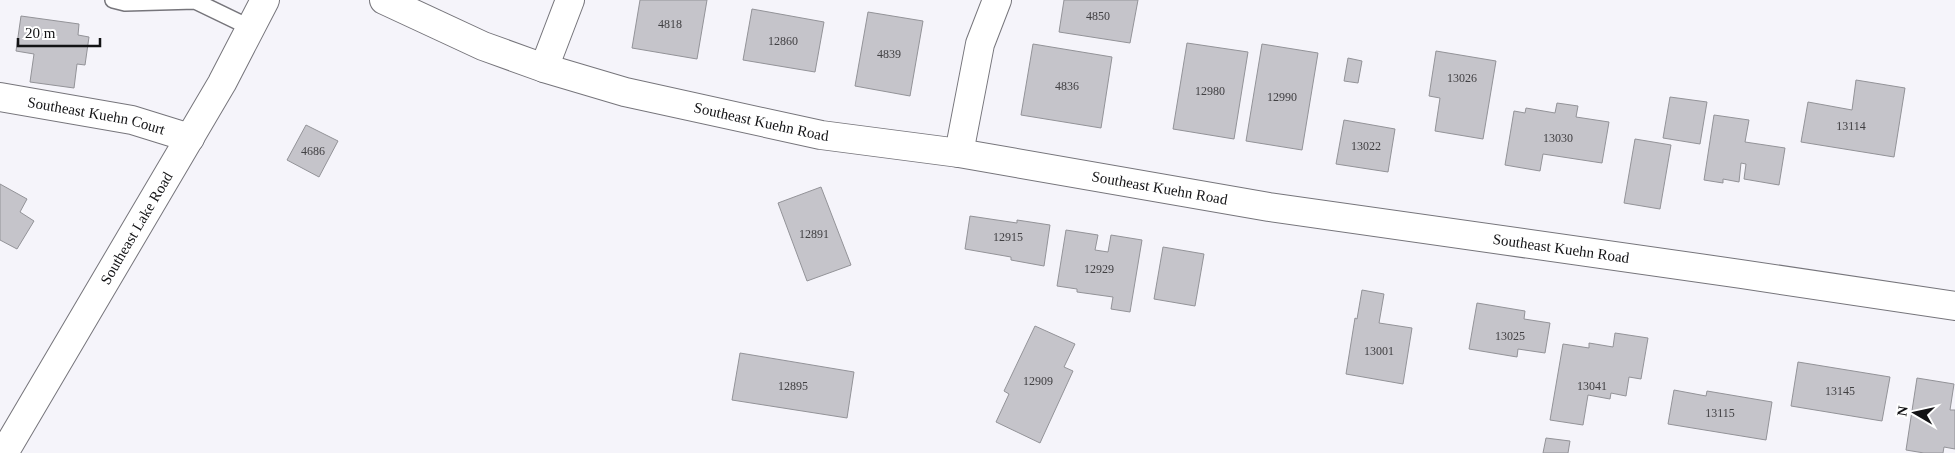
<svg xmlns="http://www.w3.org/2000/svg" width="1955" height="453" viewBox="0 0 1955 453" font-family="'Times New Roman',serif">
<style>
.building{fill:#c5c4ca;stroke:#939398}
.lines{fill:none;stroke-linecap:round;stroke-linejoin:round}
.lane-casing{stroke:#76757b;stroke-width:18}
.street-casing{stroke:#76757b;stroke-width:30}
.secondary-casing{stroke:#76757b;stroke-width:30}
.lane{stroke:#fff;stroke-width:15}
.street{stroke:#fff;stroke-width:28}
.secondary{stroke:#fff;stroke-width:28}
.labels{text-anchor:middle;stroke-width:4.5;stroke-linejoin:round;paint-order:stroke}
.number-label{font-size:12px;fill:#403f42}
.street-label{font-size:15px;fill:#131315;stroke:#fff}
</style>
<rect width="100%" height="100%" fill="#f5f4fa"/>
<g class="building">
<path d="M640,0H707L697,59L632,48Z"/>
<path d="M1064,0H1138L1130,43L1059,32Z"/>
<path d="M752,9L824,22L815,72L743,60Z"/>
<path d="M868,12L923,21L910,96L855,86Z"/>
<path d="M21,16L79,24L78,35L89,37L85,65L77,64L74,88L30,82L34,54L16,51Z"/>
<path d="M1187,43L1248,52L1234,139L1173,129Z"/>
<path d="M1033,44L1112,57L1101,128L1021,115Z"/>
<path d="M1262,44L1318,53L1302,150L1246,141Z"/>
<path d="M1436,51L1496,61L1483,139L1435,131L1440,98L1429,96Z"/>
<path d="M1348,58L1362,61L1358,83L1344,81Z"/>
<path d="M1856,80L1905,88L1894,157L1801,142L1808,102L1852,110Z"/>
<path d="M1670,97L1707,102L1700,144L1663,138Z"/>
<path d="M1557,103L1578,106L1576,117L1609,122L1602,163L1543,154L1540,171L1505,165L1514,111L1525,113L1526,108L1555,113Z"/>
<path d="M1714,115L1749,120L1745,142L1785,148L1779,185L1744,179L1746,164L1741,163L1739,182L1723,179V183L1704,180Z"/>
<path d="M1344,120L1395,129L1388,172L1336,164Z"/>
<path d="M306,125L338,141L319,177L287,160Z"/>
<path d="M1635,139L1671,145L1660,209L1624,203Z"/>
<path d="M0,184L27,199L20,212L34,221L17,249L0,240Z"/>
<path d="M821,187L851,265L807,281L778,203Z"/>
<path d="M970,216L1017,223V220L1050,225L1044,266L1011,260V257L965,249Z"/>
<path d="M1066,230L1098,235L1095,250L1108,252L1111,235L1142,240L1130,312L1111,309L1113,297L1077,292V289L1057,286Z"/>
<path d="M1163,247L1204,254L1195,306L1154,299Z"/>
<path d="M1362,290L1384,294L1379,323L1412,328L1403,384L1346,374L1355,318L1357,319Z"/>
<path d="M1477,303L1525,311L1524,319L1550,323L1545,353L1518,349L1517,357L1469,349Z"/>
<path d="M1035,326L1075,344L1064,367L1073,371L1040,443L996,422L1009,394L1004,391Z"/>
<path d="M1615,333L1648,338L1641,379L1629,377L1626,396L1611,393L1610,399L1588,395L1583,425L1550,420L1563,344L1589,348V343L1613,347Z"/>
<path d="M740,353L854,372L847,418L732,400Z"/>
<path d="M1798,362L1890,377L1882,421L1791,406Z"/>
<path d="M1917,378L1954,384L1950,410H1955V449L1944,447L1943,453H1924L1906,450Z"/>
<path d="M1674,390L1706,396L1707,391L1772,402L1766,440L1668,424Z"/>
<path d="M1546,438L1570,441L1568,453H1543Z"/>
</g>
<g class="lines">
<g class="lane-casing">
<path id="lane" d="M113,0L125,3L195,1L251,28"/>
</g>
<g class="street-casing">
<g id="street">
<path id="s1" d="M384,0L483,46L544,68L625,92L821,135L959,153L1269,207L1741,274L1955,306"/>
<path d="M544,68L570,0"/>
<path id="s2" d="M0,97L132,120L190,138"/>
<path d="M959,153L980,44L997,0"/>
</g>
</g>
<g class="secondary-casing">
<g id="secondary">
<path id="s3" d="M4,453L222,83L265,0"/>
</g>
</g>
<use href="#lane" class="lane"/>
<use href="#street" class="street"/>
<use href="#secondary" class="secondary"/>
</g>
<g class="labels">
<g class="number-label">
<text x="1098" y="20">4850</text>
<text x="670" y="28">4818</text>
<text x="783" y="45">12860</text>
<text x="889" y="58">4839</text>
<text x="1462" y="82">13026</text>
<text x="1067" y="90">4836</text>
<text x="1210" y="95">12980</text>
<text x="1282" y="101">12990</text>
<text x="1851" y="130">13114</text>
<text x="1558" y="142">13030</text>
<text x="1366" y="150">13022</text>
<text x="313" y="155">4686</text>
<text x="814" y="238">12891</text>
<text x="1008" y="241">12915</text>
<text x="1099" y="273">12929</text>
<text x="1510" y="340">13025</text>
<text x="1379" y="355">13001</text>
<text x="1038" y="385">12909</text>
<text x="793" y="390">12895</text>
<text x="1592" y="390">13041</text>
<text x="1840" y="395">13145</text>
<text x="1720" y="417">13115</text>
</g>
<g class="street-label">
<text dy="5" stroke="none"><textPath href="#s2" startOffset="98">Southeast Kuehn Court</textPath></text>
<text dy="5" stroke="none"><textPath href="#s1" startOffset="398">Southeast Kuehn Road</textPath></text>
<text dy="5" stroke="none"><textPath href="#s1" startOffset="802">Southeast Kuehn Road</textPath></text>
<text dy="5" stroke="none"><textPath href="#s3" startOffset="261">Southeast Lake Road</textPath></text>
<text dy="5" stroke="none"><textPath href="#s1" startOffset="1208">Southeast Kuehn Road</textPath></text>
</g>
</g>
<g transform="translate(1915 413) rotate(279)" stroke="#ffffff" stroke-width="4" paint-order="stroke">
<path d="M0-4L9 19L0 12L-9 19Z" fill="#131315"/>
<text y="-8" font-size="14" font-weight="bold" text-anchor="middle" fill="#131315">N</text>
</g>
<path d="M18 38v8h82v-8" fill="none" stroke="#131315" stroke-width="2.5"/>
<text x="25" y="38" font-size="15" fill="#131315" stroke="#ffffff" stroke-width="4" paint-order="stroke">20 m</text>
</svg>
